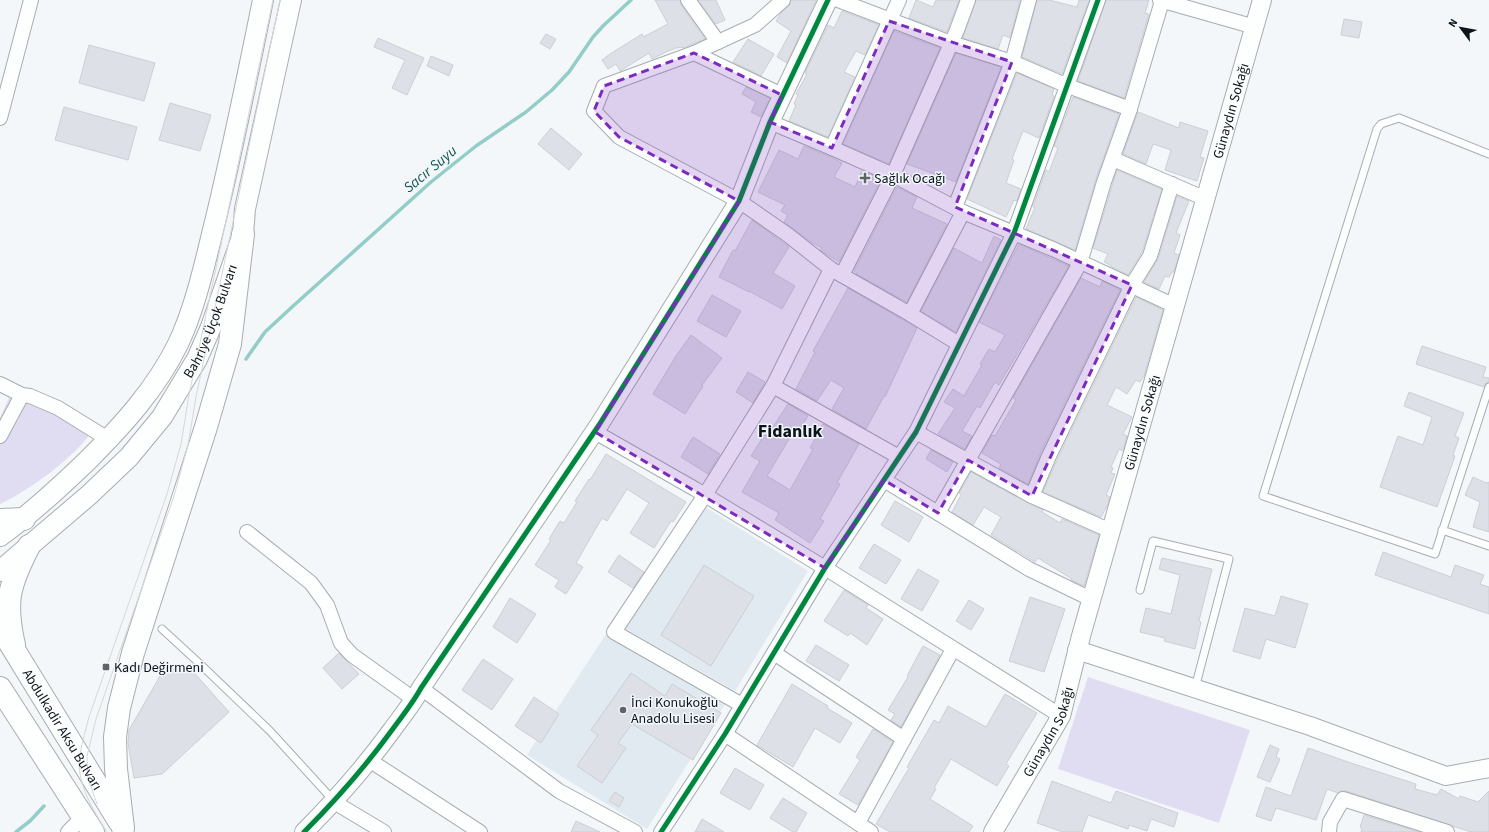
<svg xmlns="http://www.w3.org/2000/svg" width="1489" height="832" viewBox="0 0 1489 832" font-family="'Source Sans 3',sans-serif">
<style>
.built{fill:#e2eaf1}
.green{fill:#e0dcf2}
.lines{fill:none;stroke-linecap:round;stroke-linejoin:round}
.stream{stroke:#93cdc7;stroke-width:3.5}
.building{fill:#dde0e7;stroke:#cccfd5}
.service-casing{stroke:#a7adb1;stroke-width:9}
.minor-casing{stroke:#a7adb1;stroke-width:16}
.tertiary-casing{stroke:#a7adb1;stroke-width:20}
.secondary-casing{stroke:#a7adb1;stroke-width:22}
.primary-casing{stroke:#a7adb1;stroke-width:24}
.service{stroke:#fdfefe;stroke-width:7}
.minor{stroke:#fdfefe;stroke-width:14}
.tertiary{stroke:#fdfefe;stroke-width:18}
.secondary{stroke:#fdfefe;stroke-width:20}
.primary{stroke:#fdfefe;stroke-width:22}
.tram{stroke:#d5d7d8;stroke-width:1}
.cycleway-casing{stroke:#f2f7fb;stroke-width:8}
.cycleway{stroke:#00873e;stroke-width:5}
.marked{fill:#7b2cbf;fill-opacity:0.2;stroke:#7b2cbf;stroke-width:3;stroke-dasharray:8 5;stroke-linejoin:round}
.poi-dot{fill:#5d6369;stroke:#f2f7fb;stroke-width:1.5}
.labels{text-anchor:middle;stroke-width:3;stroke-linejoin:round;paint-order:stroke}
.street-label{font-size:14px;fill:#0c141b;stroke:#f2f7fb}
.poi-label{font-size:14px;fill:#0c141b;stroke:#f2f7fb;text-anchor:start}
.water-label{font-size:15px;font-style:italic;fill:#135952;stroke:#f2f7fb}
.district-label{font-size:18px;font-weight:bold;fill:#0c141b;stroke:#f2f7fb}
</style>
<rect width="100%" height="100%" fill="#f4f7f9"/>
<g class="built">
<path d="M702,505L808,571L735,691L624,628Z"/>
<path d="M606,634L725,704L647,829L527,755Z"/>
</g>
<g class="green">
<path d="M12,391L93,430C75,457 30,490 0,504V418Z"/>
<path d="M1088,677L1250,730L1219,823L1058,769Z"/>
</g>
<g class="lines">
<g class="stream">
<path d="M246,359L265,332L292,307L431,182L476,146L526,112L552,90L569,72L593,37L603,26L631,0"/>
<path d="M16,832L30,821L44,806"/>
</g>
</g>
<g class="building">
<path d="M655,0H680L681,5L705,39L683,48V47L676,48L666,52L652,59L649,53L620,71L616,64L608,69L602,60L610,54L642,34L643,37L668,24Z"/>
<path d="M698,0H716L725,20L716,24Z"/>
<path d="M791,0H816L787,63L777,57L791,31L776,21L781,13L789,6Z"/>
<path d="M916,0L933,7L936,0H959L947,32L909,18Z"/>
<path d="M976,0H1020L1010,38L1003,35L998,49L963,38Z"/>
<path d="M1037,0H1049L1077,7L1079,0H1089L1062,74L1022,57Z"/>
<path d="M1106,0H1149L1145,13L1149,14L1124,98L1078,81Z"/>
<path d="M842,11L879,25L865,55L856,51L844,72L855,77L828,137L789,121L796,105L794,104L798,95L796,94L807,74L805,73L828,25L834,28Z"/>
<path d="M1344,19L1362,22L1359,38L1341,35Z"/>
<path d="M894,31L940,48L889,164L843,144Z"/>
<path d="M546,34L556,39L550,49L540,43Z"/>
<path d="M378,38L424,58L407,95L392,88L405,60L374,47Z"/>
<path d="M748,39L774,54L761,76L733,62Z"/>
<path d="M89,45L155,63L144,101L79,83Z"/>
<path d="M956,53L1001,67L956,182L907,164Z"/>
<path d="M431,56L453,65L449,76L427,66Z"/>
<path d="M1017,73L1054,89L1052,95L1054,96L1039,138L1023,131L1012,159L1014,160L1006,183L1021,189L1017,201L1014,200L1006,217L967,199Z"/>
<path d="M746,87L770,98L761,117L751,112L756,102L742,94Z"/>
<path d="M1073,97L1119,114L1096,179L1075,250L1026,229L1035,207H1033L1046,170L1049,172L1058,148L1054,146Z"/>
<path d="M170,103L211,115L200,151L159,140Z"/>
<path d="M64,107L137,127L128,160L55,140Z"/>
<path d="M1138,112L1179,128L1180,122L1208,131L1200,157L1204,158L1197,181L1165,170L1171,150L1153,144L1146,164L1123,154Z"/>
<path d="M551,128L582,154L569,170L538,144Z"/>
<path d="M804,146L833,158L842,163L834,177L855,187L862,171L881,179L839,262L820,250L822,248L811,242L784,222L788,215L781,211L785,205L758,192L779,150L798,159Z"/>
<path d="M1117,170L1162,189L1142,252L1128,275L1110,266V265L1104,262L1108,254L1093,248Z"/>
<path d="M897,187L917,197L912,208L947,224L907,302L856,274L857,273L854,271Z"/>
<path d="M1177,196L1189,201L1176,233L1180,235L1174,253L1179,255L1174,272H1172L1169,277L1165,276L1159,289L1144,282L1158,259Z"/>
<path d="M752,220L789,247L773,273L795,286L782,309L749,291V292L719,277L733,250L735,251Z"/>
<path d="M994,236L1001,240L956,332L921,311L954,248L982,263Z"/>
<path d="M1019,244L1069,266L999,385L995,382L980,408L977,406L962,431L972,436L965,449L938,434L955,408L944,402L953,389L964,396L982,365L980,364L989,349L995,352L1005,335L979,322Z"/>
<path d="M1081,278L1100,287L1102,281L1120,290L1041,452L1028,484L999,468L1001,464L982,453L992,435L995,436L1016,400L1013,398Z"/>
<path d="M848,288L917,328L885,397L884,396L866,429L832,409L844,388L831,380L817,401L796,389L815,352L813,351Z"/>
<path d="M712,295L741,311L726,337L697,321Z"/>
<path d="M1136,297L1163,310L1144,376L1140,382L1136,380L1127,394L1116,387L1107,405L1132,417L1123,434L1127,436L1123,451L1119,449L1111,467L1113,468L1111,473L1115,474L1106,495L1110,497L1106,508L1101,517L1043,492L1057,460Z"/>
<path d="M691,335L722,358L702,385L703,386L685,414L653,394L676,356Z"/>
<path d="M1422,346L1486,367L1483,377L1489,378V382L1486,383L1484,387L1416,364Z"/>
<path d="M748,372L765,382L753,403L736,392Z"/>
<path d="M1409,392L1464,413L1455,436L1459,438L1453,455L1455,456L1437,507L1380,487L1398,436L1423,445L1432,417L1404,406Z"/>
<path d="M788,404L808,416L796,436L792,434L767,476L790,490L813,449L810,448L823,424L859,444L837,483L840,484L820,519L824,521L810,543L775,520L779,513L742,492L760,461L751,456L764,435L767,436Z"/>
<path d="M693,437L720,454L708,474L681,457Z"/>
<path d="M931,450L953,462L947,472L926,459Z"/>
<path d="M606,454L686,502L673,522L671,521L654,548L630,533L649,503L627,489L607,521L602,518L576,563L583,567L566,594L555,587L559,580L535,565L551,540L549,539L560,521L564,523L577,502L575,501L589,479L590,480Z"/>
<path d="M971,472L1028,503L1043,510L1042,512L1060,523L1062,519L1099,535L1084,586L1071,580L1072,579L1038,558L1035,562L991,535L1001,517L984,507L973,525L952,512L961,495L959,493Z"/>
<path d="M1473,477L1486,483L1489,482V532L1473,527L1480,502L1465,495Z"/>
<path d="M895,501L923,517L909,542L881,525Z"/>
<path d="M874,544L901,560L886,584L859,568Z"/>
<path d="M1383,552L1451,577L1455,565L1484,575L1480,584L1489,587V614L1375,575Z"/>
<path d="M619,555L644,572L633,588L608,572Z"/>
<path d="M1162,558L1212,569L1199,621L1201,622L1195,649L1164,641L1165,638L1140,632L1146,608L1171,614L1180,575L1159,569Z"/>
<path d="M704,565L754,596L711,666L661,635Z"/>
<path d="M918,569L939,581L922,611L901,599Z"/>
<path d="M844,590L868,605L866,608L883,619L867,645L850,633L848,636L824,621Z"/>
<path d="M1281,596L1308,604L1295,648L1266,639L1260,659L1233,651L1245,608L1275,616Z"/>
<path d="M1030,597L1065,609L1044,672L1009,661Z"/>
<path d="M510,598L536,614L517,643L493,627Z"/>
<path d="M969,600L984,609L971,630L956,621Z"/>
<path d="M816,645L849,665L839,681L806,661Z"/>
<path d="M923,646L940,655L901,727L891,720L895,714L888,710L908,677L907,676Z"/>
<path d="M339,653L359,674L342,689L323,668Z"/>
<path d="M483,659L513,679L492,710L462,690Z"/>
<path d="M167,664L188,666L229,712L162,774L134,778L128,743L129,730Z"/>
<path d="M631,673L665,696L672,684L721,713L693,760L632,724L618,743L626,748L602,783L577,766L598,735L591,730Z"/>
<path d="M792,684L828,706L827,708L852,723L840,743L815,728L793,767L757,745Z"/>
<path d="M1005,694L1037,713L1006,764L1009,766L997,786L951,759L934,788L936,789L930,799L973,826L969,832H890L876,824L909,768L907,767L934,720L939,723L948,706L986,727Z"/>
<path d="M534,697L559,714L541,743L515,726Z"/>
<path d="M873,729L893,742L858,805L839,794L860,760L856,757Z"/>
<path d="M1270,745L1279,749L1276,757L1280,759L1270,782L1257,777Z"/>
<path d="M1308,748L1354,764L1416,784L1415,789L1437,795L1441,789L1459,799L1460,796L1478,802L1489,791V832H1471L1346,791H1341L1338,793L1327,789L1316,820L1276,808L1271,821L1256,816L1266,787L1291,796Z"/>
<path d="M735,768L764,785L750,810L720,793Z"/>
<path d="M1052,781L1111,803L1116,791L1178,813L1174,827L1151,819L1147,831L1129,825L1128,829L1088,815L1082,832H1063L1037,823Z"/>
<path d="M615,792L624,798L619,807L609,801Z"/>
<path d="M783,798L807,813L796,832H793L770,818Z"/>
<path d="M1364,815L1419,832H1361L1362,828L1360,827Z"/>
<path d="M702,819L724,832H695Z"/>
<path d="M576,821L600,832H571Z"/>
</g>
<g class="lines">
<g class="service-casing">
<g id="service">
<path d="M1489,154L1399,118L1381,124L1377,129L1263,496L1435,554L1489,387"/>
<path d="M1442,530L1489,546"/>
<path d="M1140,590L1153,541L1229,559L1195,688"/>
<path d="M162,629L199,663L270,731L333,800"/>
</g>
</g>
<g class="minor-casing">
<g id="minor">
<path d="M688,0L718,42"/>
<path d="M783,0L755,25L694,53L604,86L594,111L619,137L739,201L788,235L831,269L910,314L959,344"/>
<path d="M838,0L951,43L1012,62L1068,86L1130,109"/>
<path d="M1160,0L1255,27"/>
<path d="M694,53L782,95"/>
<path d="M0,118L31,0"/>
<path d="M770,122L832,148L893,175L963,212L1055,250L1175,306"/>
<path d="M832,148L899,0"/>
<path d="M1113,159L1206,199"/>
<path d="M955,207L1012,62L1029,0"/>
<path d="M842,275L893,175L957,30L968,0"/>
<path d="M910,314L963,212"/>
<path d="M0,384L22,395L30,396L58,408L108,439"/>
<path d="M773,386L899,457"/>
<path d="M595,432L695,489L825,568L1061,716"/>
<path d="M916,432L1032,496L1111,531"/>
<path d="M0,436L22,395"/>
<path d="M884,480L1029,569L1091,599"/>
<path d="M1032,496L1049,456L1132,285L1150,256L1172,184"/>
<path d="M938,513L1080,263L1104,182L1129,112L1162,1"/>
<path d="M247,532L311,583L327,605L341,643L352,655L415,700"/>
<path d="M774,653L904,739"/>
<path d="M421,688L559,791L635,832"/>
<path d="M742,705L614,632L705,495L773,386L831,269"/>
<path d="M725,734L871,832"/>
<path d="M369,760L480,832"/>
<path d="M334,802L384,832"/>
<path d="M858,823L953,649"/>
<path d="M68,832L84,816"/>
<path d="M661,832L725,734L825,568L916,432L1014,233L1098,0"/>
<path d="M1329,832L1330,822L1343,799L1447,832"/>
</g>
</g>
<g class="tertiary-casing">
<g id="tertiary">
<path d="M1077,650L1310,726L1446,776L1489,768"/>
<path d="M304,832C336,800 365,767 392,730C402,716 413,703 421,688L599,425L739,201L770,122L828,0"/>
<path id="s1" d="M993,832L1061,716L1081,636L1262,0"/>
</g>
</g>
<g class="secondary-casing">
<g id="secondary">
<path d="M0,536C31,514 59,488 87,461C122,426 156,389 178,344C196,306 205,262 215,222C233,148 248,74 263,0"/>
<path id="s2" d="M0,571L89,495L129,457L162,417L197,359L211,327L243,234L245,209L291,0"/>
</g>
</g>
<g class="primary-casing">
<g id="primary">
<path d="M0,520L24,519"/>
<path id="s3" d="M0,627L119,821"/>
<path d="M14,645C4,601 9,585 29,546"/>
<path d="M0,688L93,832"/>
<path d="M123,828L116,769L115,737L119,708L133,653L206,427L230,344L243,234"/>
</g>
</g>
<use href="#service" class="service"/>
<use href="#minor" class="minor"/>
<use href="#tertiary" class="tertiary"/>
<use href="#secondary" class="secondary"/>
<use href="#primary" class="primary"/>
<g class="tram">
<path d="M97,804L88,778L87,756L96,719L174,496L188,445L196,397L280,0"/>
<path d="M107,832C93,810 75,781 80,754C82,742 86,729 89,717L167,494L181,444L189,395L273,0"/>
</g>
<g class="cycleway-casing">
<g id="cycleway">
<path d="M304,832C336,800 365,767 392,730C402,716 413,703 421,688L599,425L739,201L770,122L828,0"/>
<path d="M661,832L725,734L825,568L916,432L1014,233L1098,0"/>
</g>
</g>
<use href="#cycleway" class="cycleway"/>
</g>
<path class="marked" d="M889,21L1012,62L955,207L1132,285L1032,496L968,460L938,513L884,480L825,568L595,432L739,201L619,137L594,111L604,86L694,53L782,95L770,122L832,148Z"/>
<g class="poi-dot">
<path d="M863 172h4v4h4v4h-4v4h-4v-4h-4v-4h4z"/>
<rect x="102" y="663" width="8" height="8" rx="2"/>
<circle cx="623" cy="710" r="4"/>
</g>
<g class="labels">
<g class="street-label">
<text dy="5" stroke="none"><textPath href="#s1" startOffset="763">Günaydın Sokağı</textPath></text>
<text dy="5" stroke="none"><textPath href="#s2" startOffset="332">Bahriye Üçok Bulvarı</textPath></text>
<text dy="5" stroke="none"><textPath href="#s1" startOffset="439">Günaydın Sokağı</textPath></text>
<text dy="5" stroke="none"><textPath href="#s3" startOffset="120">Abdulkadir Aksu Bulvarı</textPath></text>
<text dy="5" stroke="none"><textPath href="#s1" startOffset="115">Günaydın Sokağı</textPath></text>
</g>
<g class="poi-label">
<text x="874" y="183">Sağlık Ocağı</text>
<text x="114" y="672">Kadı Değirmeni</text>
<text x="631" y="707">İnci Konukoğlu<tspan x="631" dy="16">Anadolu Lisesi</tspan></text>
</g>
<g class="water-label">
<text transform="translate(430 169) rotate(-40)" y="5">Sacır Suyu</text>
</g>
<g class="district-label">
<text x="790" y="437">Fidanlık</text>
</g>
</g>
<g transform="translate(1461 28) rotate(302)" stroke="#f2f7fb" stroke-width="3" paint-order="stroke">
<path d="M0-3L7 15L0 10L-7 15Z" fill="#0c141b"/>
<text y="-6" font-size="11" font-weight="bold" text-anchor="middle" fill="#0c141b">N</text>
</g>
</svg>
